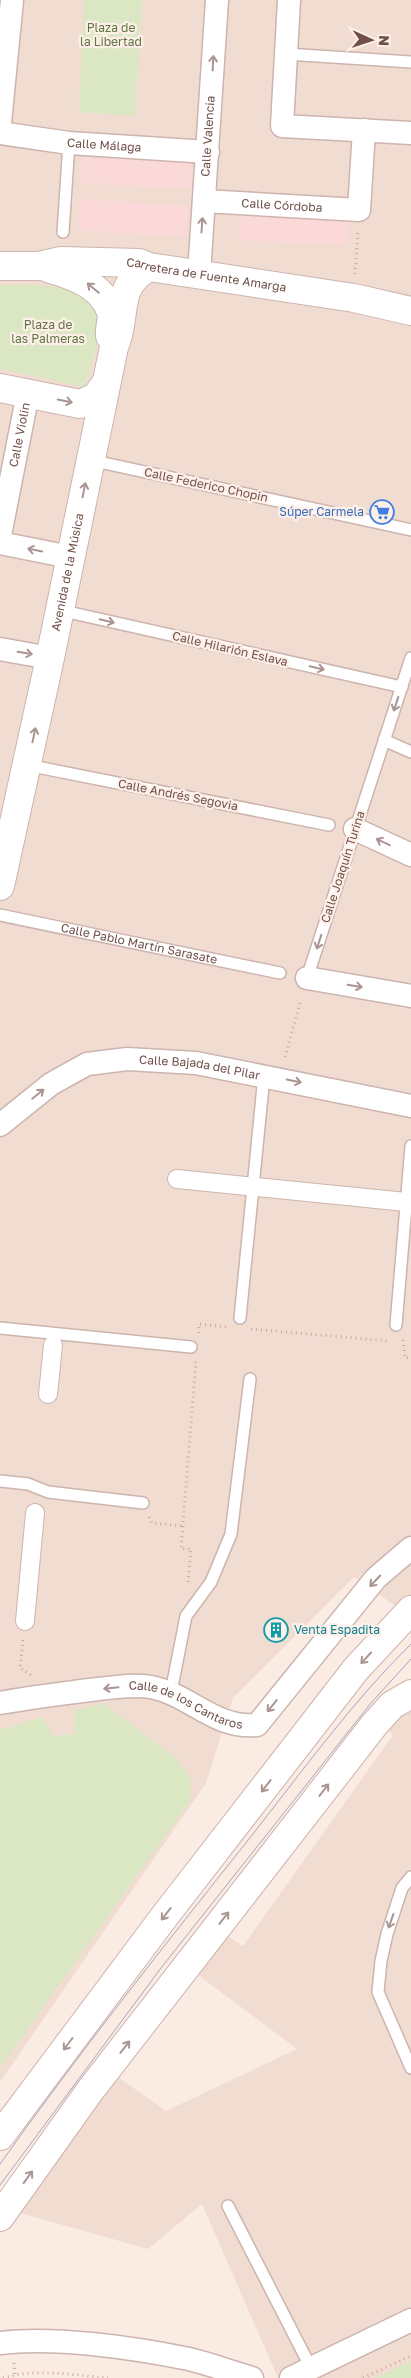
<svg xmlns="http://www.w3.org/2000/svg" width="411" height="2378" viewBox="0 0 411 2378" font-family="'Golos Text',sans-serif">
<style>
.residential{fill:#f1dcd2}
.commercial{fill:#fad9d8}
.green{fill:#dbe7c3}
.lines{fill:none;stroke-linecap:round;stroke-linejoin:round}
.service-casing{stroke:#cdb4ae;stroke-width:14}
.pedestrian-casing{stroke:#cdb4ae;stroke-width:20}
.minor-casing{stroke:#cdb4ae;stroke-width:25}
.tertiary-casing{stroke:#cdb4ae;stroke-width:30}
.secondary-casing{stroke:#d0b2ab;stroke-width:30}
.path{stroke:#d2a7a0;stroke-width:3;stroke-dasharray:1 4;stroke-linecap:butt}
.service{stroke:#fff;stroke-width:11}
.pedestrian{stroke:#fff;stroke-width:18}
.minor{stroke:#fff;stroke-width:22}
.tertiary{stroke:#fff;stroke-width:28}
.secondary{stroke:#fff;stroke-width:28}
.tram{stroke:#aca3c3;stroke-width:1}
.oneway{stroke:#aa9593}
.labels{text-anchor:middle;stroke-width:4.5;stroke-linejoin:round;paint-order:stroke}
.park-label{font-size:12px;fill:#5f7644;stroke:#fef0e9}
.street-label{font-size:12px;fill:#714f4b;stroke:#fef0e9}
.shop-label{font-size:12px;fill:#366cbe;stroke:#fef0e9;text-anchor:end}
.culture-label{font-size:12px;fill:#0d838f;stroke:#fef0e9;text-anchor:start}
</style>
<rect width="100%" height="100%" fill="#faece3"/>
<g class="residential">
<path d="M0,0H411V1617L354,1577L233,1698L206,1783L0,2082Z"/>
<path d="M411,1678V2378H278L202,2204L148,2249L20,2213L118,2077L166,2111L297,2049L194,1972L223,1933L243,1946L393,1735L371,1715Z"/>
</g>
<g class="commercial">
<path d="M82,153L192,160L191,189L80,183Z"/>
<path d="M79,199L188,206L186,238L78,230Z"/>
<path d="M240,211L349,218L347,246L239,240Z"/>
</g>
<g class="green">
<path d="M84,0H142L135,116L79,112Z"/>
<path d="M0,285C28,285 101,280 100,323C99,344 90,367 85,387L0,369Z"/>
<path d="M104,1703L177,1759L191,1780L190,1801L0,2068V1730L42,1717L53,1736L74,1734V1711Z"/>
<path d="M411,2361V2378H374Z"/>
</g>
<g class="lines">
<g class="service-casing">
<g id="service">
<path d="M286,54L411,62"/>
<path d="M63,232L69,143"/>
<path d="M90,460L411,530"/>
<path d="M59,610L402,687"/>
<path d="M384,740L411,752"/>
<path d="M27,765L329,825"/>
<path id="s1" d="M0,915L280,973"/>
<path d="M307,978L411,658"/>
<path d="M240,1318L264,1076"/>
<path d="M396,1325L411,1146"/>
<path d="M0,1328L191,1347"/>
<path d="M0,1481L28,1484L48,1492L143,1503"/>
<path d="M171,1692L186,1616L211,1582L231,1534L250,1379"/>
<path d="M411,1877L402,1888L387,1934L381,1961L378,1992L411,2068"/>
<path d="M228,2206L311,2368"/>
</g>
</g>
<g class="pedestrian-casing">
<g id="pedestrian">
<path d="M177,1179L406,1202"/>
<path d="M48,1394L53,1345"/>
<path d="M25,1621L35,1513"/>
</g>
</g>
<g class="minor-casing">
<g id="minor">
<path d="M289,0L282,126L411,133"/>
<path d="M0,123L12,0"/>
<path id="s2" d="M0,133L69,143L208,152"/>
<path id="s3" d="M204,201L359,210L364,130"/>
<path id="s4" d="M199,274L217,0"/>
<path id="s5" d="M0,535L28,393"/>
<path d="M0,543L70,557"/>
<path d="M0,649L50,658"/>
<path d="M355,829L411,855"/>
<path d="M307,978L411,996"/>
<path id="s6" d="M0,1125L51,1084L87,1064L127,1059L196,1063L411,1106"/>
<path id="s7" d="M0,1703C33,1697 65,1693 98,1689C116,1687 134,1684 151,1687C191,1695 214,1729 257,1725L376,1578L411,1548"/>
<path d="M0,2343C54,2336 135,2348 189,2359C210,2364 231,2372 252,2378"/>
<path d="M291,2378L411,2320"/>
</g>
</g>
<g class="tertiary-casing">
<g id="tertiary">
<path id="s8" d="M0,266H39L61,261L139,263L149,267L354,298L411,311"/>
<path d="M48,268C72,275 103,285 111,312C113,319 109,328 110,336"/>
<path d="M0,388L80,404L96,397L106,383"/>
<path id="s9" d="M0,886L50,658L114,347C128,316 113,287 149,267"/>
</g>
</g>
<g class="secondary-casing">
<g id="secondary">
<path d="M0,2136L164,1917L356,1669L411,1610"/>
<path d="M0,2217L89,2092L374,1725L392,1705L411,1694"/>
</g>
</g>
<g class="path">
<path d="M355,274L358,230"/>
<path d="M285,1057L301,999"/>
<path d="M251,1329L389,1341"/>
<path d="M199,1333V1324L227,1327"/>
<path d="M403,1340L405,1358L411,1357"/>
<path d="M149,1517L152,1523L182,1526"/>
<path d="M188,1582L191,1549H181L196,1361"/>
<path d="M23,1640L20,1668L31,1675"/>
<path d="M14,2363L15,2374"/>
<path d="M3,2378C36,2368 74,2375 108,2378"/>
<path d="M363,2378L411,2356"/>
</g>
<use href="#service" class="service"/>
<use href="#pedestrian" class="pedestrian"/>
<use href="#minor" class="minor"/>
<use href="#tertiary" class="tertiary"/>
<use href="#secondary" class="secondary"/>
<g class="tram">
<path d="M0,2164C79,2053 164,1946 249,1839C301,1773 351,1703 411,1644"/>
<path d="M0,2185L161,1968L371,1703L411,1659"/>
</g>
</g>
<defs><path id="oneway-shaft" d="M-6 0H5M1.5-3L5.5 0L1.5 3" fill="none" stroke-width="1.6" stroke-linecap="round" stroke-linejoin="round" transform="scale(1.25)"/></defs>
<g class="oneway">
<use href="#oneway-shaft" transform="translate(213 63) rotate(-87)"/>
<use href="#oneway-shaft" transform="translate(202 225) rotate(-86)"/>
<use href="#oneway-shaft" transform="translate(93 288) rotate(-140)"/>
<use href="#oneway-shaft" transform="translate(65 401) rotate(11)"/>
<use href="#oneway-shaft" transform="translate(84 490) rotate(-79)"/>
<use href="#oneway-shaft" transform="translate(35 550) rotate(-169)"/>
<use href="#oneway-shaft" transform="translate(107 621) rotate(13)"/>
<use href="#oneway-shaft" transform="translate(25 653) rotate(10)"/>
<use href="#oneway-shaft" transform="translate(317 668) rotate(13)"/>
<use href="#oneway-shaft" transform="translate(396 704) rotate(108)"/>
<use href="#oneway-shaft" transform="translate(34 735) rotate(-78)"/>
<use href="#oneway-shaft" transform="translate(383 842) rotate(-155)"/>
<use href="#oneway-shaft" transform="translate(319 942) rotate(108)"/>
<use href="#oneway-shaft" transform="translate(355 986) rotate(9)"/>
<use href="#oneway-shaft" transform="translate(294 1081) rotate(12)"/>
<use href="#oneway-shaft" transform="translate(38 1094) rotate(-39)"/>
<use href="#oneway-shaft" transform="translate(375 1581) rotate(133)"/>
<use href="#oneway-shaft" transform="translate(366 1658) rotate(133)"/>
<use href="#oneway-shaft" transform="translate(111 1688) rotate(174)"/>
<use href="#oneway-shaft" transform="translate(272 1706) rotate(129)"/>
<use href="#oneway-shaft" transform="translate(266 1786) rotate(128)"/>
<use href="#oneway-shaft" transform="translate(324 1790) rotate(-52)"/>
<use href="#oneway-shaft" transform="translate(166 1914) rotate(128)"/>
<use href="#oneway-shaft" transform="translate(224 1918) rotate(-52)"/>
<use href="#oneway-shaft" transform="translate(391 1921) rotate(109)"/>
<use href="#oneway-shaft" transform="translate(68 2044) rotate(127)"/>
<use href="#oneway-shaft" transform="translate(125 2047) rotate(-52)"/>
<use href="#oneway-shaft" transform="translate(28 2177) rotate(-54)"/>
</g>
<defs>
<g id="supermarket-ring" transform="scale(1.25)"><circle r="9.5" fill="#fef0e9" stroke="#3f7fe0" stroke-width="1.5"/><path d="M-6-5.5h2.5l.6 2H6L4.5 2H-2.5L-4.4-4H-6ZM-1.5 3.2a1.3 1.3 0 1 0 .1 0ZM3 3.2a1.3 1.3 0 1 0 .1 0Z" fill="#3f7fe0"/></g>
<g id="building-ring" transform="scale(1.25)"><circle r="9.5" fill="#fef0e9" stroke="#0f9aa8" stroke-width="1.5"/><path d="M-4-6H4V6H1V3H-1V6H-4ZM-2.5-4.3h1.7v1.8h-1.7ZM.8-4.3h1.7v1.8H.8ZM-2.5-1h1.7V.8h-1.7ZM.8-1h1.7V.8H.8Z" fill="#0f9aa8"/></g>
</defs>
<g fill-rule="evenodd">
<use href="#supermarket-ring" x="382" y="512"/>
<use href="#building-ring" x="276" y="1630"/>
</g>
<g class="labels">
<g class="park-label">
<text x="111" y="32">Plaza de<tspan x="111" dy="14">la Libertad</tspan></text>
<text x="48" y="329">Plaza de<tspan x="48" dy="14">las Palmeras</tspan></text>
</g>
<g class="street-label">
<text dy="4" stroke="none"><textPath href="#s4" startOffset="138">Calle Valencia</textPath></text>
<text dy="4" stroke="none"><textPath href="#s2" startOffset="105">Calle Málaga</textPath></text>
<text dy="4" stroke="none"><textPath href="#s3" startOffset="78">Calle Córdoba</textPath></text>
<text dy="4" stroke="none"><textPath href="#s8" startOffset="208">Carretera de Fuente Amarga</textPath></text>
<text dy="4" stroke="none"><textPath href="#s5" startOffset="102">Calle Violin</textPath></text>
<text transform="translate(206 485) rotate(12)" y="4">Calle Federico Chopin</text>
<text dy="4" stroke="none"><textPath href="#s9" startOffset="321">Avenida de la Música</textPath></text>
<text transform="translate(230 649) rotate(13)" y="4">Calle Hilarión Eslava</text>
<text transform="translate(178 795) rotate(11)" y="4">Calle Andrés Segovia</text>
<text transform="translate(343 867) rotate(-72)" y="4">Calle Joaquín Turina</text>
<text dy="4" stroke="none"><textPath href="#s1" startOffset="142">Calle Pablo Martín Sarasate</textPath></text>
<text dy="4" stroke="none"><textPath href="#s6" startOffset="220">Calle Bajada del Pilar</textPath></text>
<text dy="4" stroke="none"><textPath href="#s7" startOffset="191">Calle de los Cantaros</textPath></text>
</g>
<g class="shop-label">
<text x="364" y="516">Súper Carmela</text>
</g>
<g class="culture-label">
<text x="294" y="1634">Venta Espadita</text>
</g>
</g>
<g transform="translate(371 40) rotate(93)" stroke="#fef0e9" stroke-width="4" paint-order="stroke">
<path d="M0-4L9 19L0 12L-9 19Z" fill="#714f4b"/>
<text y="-8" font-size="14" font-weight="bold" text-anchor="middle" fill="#714f4b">N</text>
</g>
</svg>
